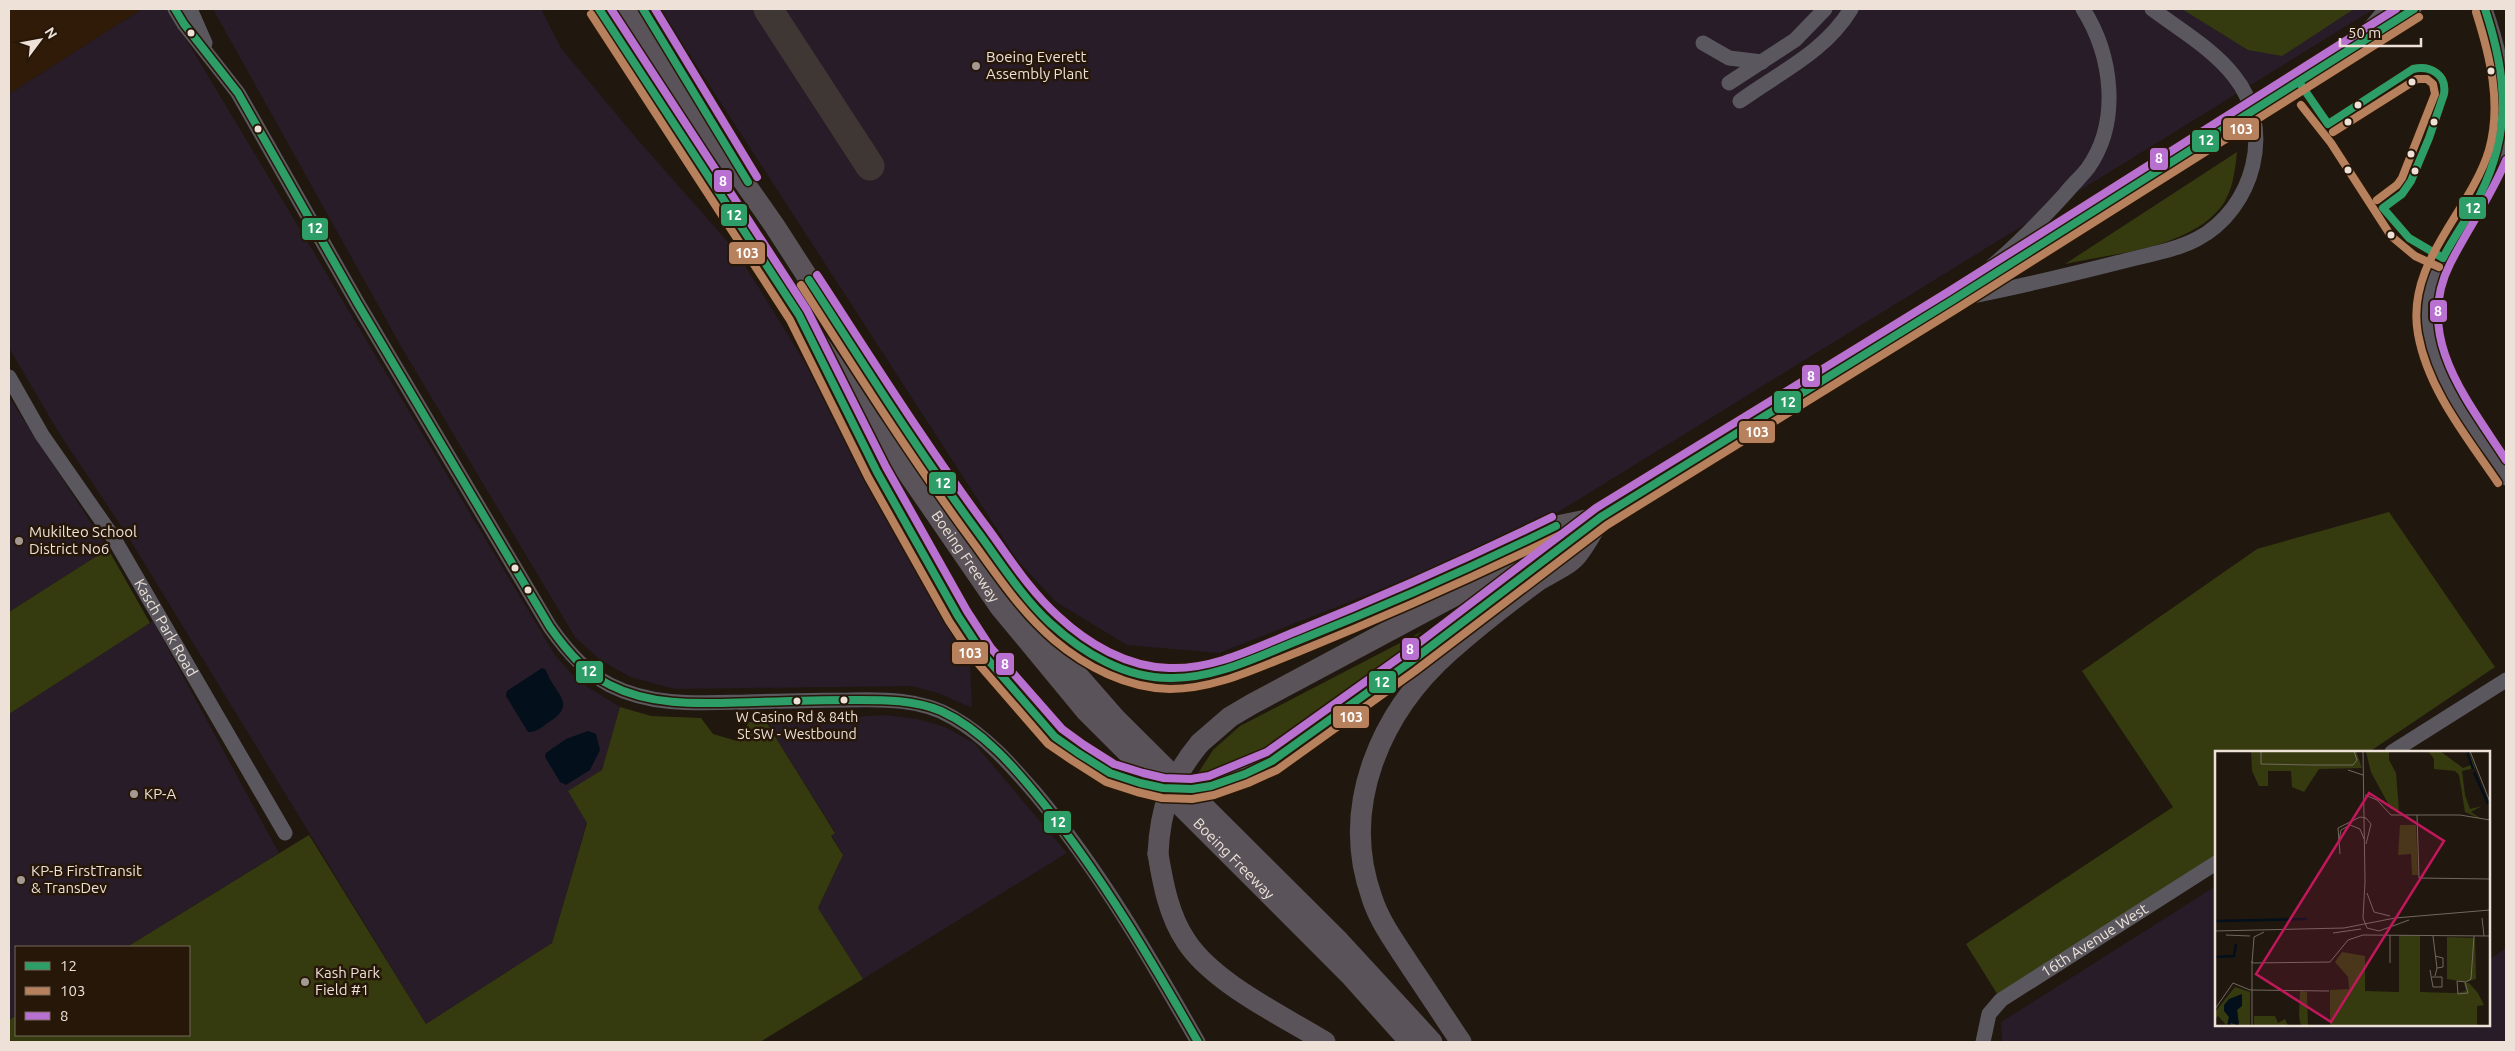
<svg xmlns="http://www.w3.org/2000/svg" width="2515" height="1051" viewBox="0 0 2515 1051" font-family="Ubuntu,sans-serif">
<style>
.built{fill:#301b09}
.industrial{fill:#271c27}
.green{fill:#353b0f}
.water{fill:#030f1b}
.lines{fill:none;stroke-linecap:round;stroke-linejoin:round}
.taxiway{stroke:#3e3733;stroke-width:29}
.highway-tunnel{stroke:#3f352d;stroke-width:21;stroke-dasharray:21 11;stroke-linecap:butt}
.minor{stroke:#5a585e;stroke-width:15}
.highway{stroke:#5a5359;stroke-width:21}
.minor-bridge{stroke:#5a585e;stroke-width:15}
.highway-bridge{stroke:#5a5359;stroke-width:21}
.bus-1-casing{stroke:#271708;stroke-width:11}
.bus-2-casing{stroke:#271708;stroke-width:11}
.bus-3-casing{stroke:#271708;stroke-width:11}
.bus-1{stroke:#2d9e68;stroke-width:8}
.bus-2{stroke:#b6815c;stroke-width:8}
.bus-3{stroke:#b870d1;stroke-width:8}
.bus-dot{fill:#ede1d8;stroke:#271708;stroke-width:2}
.poi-dot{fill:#a59a92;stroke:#271708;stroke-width:2}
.labels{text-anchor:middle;stroke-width:5;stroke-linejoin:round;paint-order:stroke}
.bus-label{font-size:14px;fill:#ede1d8;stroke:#271708}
.poi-label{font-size:15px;fill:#ede1d8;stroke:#271708;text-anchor:start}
.street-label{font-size:15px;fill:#ede1d8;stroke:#271708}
.inset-river{fill:none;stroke:#030f1b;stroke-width:2.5}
.inset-road{fill:none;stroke:#72685f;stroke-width:1}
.view{fill:#c2185b;fill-opacity:0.15;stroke:#c2185b;stroke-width:2.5}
.inset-edge{fill:none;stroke:#ede1d8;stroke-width:2.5}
.line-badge{stroke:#271708;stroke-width:2}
.badge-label{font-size:14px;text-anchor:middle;font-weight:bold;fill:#fff}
</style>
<rect width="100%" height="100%" fill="#20170f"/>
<path class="built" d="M9,9H142L9,94Z"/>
<g class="industrial">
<path d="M142,9H168L555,655L578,681L620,707L552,943L426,1024L127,535L59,433L9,348V94Z"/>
<path d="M213,9H541L561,48L638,140L736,251L832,406L970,660L972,708L938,693L911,686L675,689L630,677L599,659L575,637L403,350Z"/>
<path d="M660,9H2374L1521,535L1219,653L1127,645L1056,602L1017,560Z"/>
<path d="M9,397L108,549L9,612Z"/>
<path d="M153,621L279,853L127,947H16V1016L9,1020V714Z"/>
<path d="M886,715L917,719L945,727L974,743L1067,853L863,979L818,908L843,855L831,835L835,832L766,722Z"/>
<path d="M2216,886V1025H2489V960L2506,948V1042H2002L2001,1022Z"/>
</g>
<g class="green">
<path d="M2182,9H2354L2282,56L2248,50Z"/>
<path d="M2237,152C2235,170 2233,192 2221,207C2187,249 2115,253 2065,264Z"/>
<path d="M2389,512L2495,667L2369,752H2216V855L2001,1000L1966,944L2173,807L2082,671L2257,549Z"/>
<path d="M108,549L150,623L9,714V612Z"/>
<path d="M1423,631L1379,668L1262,752L1231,768L1197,775L1213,750L1240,726Z"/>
<path d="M620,707L651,716L701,718L713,734L737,741L749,722H766L835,833L831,836L843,855L818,908L863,979L760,1042H9V1020L16,1016V1035H189V947H127L309,835L426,1024L552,943L587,823L568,791L602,770Z"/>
</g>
<g class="water">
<path d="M542,668L546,670C553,693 579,703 549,722C542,727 537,732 528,732L506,696L507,691Z"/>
<path d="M588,731L596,734L600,750L590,770L566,785L560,782L545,757L546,753L566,739Z"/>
</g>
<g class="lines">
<path class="taxiway" d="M768,9L870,166"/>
<path class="highway-tunnel" d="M1110,773C1145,785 1175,791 1211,786"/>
<g class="minor">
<path d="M175,9L184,24L238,93L358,304L550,627C566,650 585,672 610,685C653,707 701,703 747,702C781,701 815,700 849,700C883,699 922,699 952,717C986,736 1011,765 1036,794C1100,871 1149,956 1198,1042"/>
<path d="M190,9L205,43"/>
<path d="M2485,9C2501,54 2513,107 2498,154C2479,212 2416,266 2428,331C2438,386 2477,432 2506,478"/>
<path d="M2363,36L2386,9"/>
<path d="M1703,43L1729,58L1762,62"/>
<path d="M1729,83L1795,40L1825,9"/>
<path d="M2282,93L2414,9"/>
<path d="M1740,101C1780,72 1825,52 1851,9"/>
<path d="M1992,266C2018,244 2042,219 2065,194C2072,185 2081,177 2088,168C2121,121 2112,55 2083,9"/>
<path d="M1962,298C2018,287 2073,274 2128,260C2151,254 2176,250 2197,239C2254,209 2276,128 2234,76C2213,49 2179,29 2152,9"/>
<path id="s1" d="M9,377L42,435L113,537L285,833"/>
<path d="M1601,517L1953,300L2221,130"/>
<path d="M2392,752L2506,680"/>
<path id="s2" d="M1983,1042L1989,1014L2001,1000L2216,863"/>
</g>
<g class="highway">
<path id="s3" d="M599,9L799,315L1000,607L1086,711L1350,975L1410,1042"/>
<path d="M627,9L690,105L774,225L940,482L978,549L1038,630L1115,718L1339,941L1432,1042"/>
<path d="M835,387C894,507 956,641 1053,736C1069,751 1092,762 1110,773"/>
<path d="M1532,570L1589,526"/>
<path d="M1036,607L1049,622L1094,656L1122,669L1153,678H1181L1215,672L1237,665L1345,623L1441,583L1557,526L1601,517"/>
<path d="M1200,743L1230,717L1252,704L1546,547"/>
<path d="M1211,786L1245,774L1272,761L1467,619"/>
<path d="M1158,854C1163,884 1169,916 1186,941C1213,983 1283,1016 1325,1042"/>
<path d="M1461,1042C1444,1017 1428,992 1411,967C1397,945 1380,923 1372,898C1339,806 1381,712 1450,651C1478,626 1509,602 1539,580C1550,573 1568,566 1577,555C1586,544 1593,530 1601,517"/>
</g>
<path class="minor-bridge" d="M2221,130L2282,93"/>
<path class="highway-bridge" d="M1158,854C1160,809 1171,778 1200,743"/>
<g class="bus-1-casing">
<g id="bus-1">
<path d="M175,9L184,24L238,93L358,304L550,627C566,650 585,673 610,685C655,708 707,703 756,702C787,701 818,700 849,700C880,700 912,699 941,711C983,730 1016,769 1044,804C1103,878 1151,960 1198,1042"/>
<path d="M599,9L799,315L877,472L958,616L983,654L1055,737L1078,753L1110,773L1140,783L1163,788L1192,789L1211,786L1245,774L1272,761L1409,663L1601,517L1953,300L2414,9"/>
<path d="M643,9L748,182"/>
<path d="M2299,82L2328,124L2413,69C2431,65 2447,75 2444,94L2429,138L2411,181L2402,194L2383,208L2409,238L2443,258C2454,236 2469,217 2480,195C2512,130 2507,76 2485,9"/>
<path d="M809,280C865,366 919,453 980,535C1002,565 1023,598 1050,623C1083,653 1126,679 1172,678C1216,678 1257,657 1297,641C1385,606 1471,568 1556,526"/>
</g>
</g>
<g class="bus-2-casing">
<g id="bus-2">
<path d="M2476,12C2490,56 2502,104 2489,150C2470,213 2405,262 2418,334C2428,390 2467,437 2498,483"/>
<path d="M591,14L790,320L868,477L949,621L975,660L1048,744L1073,761L1106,782L1137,792L1162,798L1192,799L1214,795L1248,783L1277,770L1415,671L1607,525L1958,308L2419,17"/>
<path d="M2301,105L2331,143L2391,236L2415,256L2439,267"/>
<path d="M2333,132L2417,79H2427L2433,84L2435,94L2402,178L2397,185L2377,200"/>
<path d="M801,285C856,371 911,458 972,541C997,575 1021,612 1054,640C1086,667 1127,688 1170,689C1215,689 1257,668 1298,652C1387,616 1474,577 1560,535"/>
</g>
</g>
<g class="bus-3-casing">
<g id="bus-3">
<path d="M611,9L807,310L886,467L967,611L991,648L1062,729L1084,745L1114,764L1143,773L1164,778L1191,779L1209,776L1267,752L1403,655L1596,508L1948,292L2396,9"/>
<path d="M655,9L757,177"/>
<path d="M2506,160C2491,197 2468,228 2450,264C2413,337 2468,401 2506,460"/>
<path d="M817,275C872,359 926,445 986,526C1009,557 1029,590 1058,616C1088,644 1127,667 1169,668C1213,670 1257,647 1297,631C1383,596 1468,558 1552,517"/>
</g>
</g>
<use href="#bus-1" class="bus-1"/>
<use href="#bus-2" class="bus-2"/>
<use href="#bus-3" class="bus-3"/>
</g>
<g class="bus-dot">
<circle cx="191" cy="33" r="4.5"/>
<circle cx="2491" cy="71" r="4.5"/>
<circle cx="2412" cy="82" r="4.5"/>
<circle cx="2358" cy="105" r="4.5"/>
<circle cx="2348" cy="122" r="4.5"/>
<circle cx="2434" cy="122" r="4.5"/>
<circle cx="258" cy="129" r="4.5"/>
<circle cx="2411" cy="154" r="4.5"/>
<circle cx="2348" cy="170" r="4.5"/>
<circle cx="2415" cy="171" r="4.5"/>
<circle cx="2391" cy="235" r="4.5"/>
<circle cx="515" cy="568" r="4.5"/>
<circle cx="528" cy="590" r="4.5"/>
<circle cx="844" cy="700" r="4.5"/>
<circle cx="797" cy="701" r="4.5"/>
</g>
<g class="poi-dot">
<circle cx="976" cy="66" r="5"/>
<circle cx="19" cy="541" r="5"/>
<circle cx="134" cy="794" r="5"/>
<circle cx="21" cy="880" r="5"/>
<circle cx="305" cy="982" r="5"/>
</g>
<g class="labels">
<g class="bus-label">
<text x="797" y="722">W Casino Rd &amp; 84th<tspan x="797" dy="17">St SW - Westbound</tspan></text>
</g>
<g class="poi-label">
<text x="986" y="62">Boeing Everett<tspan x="986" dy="17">Assembly Plant</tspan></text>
<text x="29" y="537">Mukilteo School<tspan x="29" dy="17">District No6</tspan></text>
<text x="144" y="799">KP-A</text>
<text x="31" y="876">KP-B FirstTransit<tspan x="31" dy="17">&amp; TransDev</tspan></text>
<text x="315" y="978">Kash Park<tspan x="315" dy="17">Field #1</tspan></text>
</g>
<g class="street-label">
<text dy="5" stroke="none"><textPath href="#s3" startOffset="659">Boeing Freeway</textPath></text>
<text dy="5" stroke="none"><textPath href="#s1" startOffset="296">Kasch Park Road</textPath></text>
<text dy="5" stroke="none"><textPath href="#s3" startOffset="1064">Boeing Freeway</textPath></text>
<text dy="5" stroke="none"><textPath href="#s2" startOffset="158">16th Avenue West</textPath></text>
</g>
</g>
<g transform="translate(2215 751)">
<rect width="275" height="275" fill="#20170f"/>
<path d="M36,0H141L147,17L104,18L89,41L77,36L76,20H53V35H44L37,20ZM174,0V9L181,22L184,59L176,58L156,21L151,1ZM213,0H225L248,17L256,14L251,0H254L260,17L247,20L250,44L255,58L267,55L256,61L268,69L250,61L244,24L240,20L219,18V8ZM185,74H201L203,124H197L196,103L183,104ZM184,184L205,185V241L240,242L251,240L249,232H254L263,242L269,254L262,255V275H115V239L134,238L133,226L120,211L127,201L150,205V240L184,241ZM232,186L260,187L261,228L251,231L232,228ZM20,236L35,241V275H15L16,272H24L22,259L27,254L26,248L11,259L14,266L12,275L3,265L0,268V261ZM85,240L92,241L93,275H86L84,265ZM39,265H60L63,272L70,268L73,275H39Z" fill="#353b0f"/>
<path d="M27,243V255L22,259L24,275L16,272L12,275L14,266L9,260V254L14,248Z" fill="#030f1b"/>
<path class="inset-river" d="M252,0L258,18M259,21L273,53M0,170L92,168M0,206L19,205L21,193"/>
<path class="inset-road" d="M46,0V13L96,14H138L142,9L139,0M148,0L150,131M255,0L275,51M133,19L148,24M150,44L162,49L176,64H245L275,69M202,64L204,127L275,128M124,89L126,79L135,74L145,78L149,88M125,103L123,77L145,66L151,67L156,73L151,93M150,131L148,167L152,177L164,180L194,169M152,142L159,161L175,165M267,167L269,185M0,180L129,177L180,167L275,159M118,182L146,178M11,184L35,185M218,185L222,217M220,205L228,207V216L222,217L220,225M37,210V275M37,212L115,211L133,189L148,184L275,185M37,212L39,186L49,181M175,212V184M215,219L218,236H227V226H217M250,231L253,242L243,243L242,230L251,231L256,228L259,185M0,258L18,232L35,239L114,240"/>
<path class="view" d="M154,42L229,90L116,271L41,223Z"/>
<rect width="275" height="275" class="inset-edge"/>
</g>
<g class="line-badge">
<rect x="2222" y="117" width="38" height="24" rx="5" fill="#b6815c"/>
<rect x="2191" y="129" width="29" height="24" rx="5" fill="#2d9e68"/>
<rect x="2149" y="147" width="20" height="24" rx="5" fill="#b870d1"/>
<rect x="713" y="169" width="20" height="24" rx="5" fill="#b870d1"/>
<rect x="2458" y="196" width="29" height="24" rx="5" fill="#2d9e68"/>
<rect x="720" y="203" width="28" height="24" rx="5" fill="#2d9e68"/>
<rect x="301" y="217" width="28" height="24" rx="5" fill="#2d9e68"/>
<rect x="728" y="241" width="38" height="24" rx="5" fill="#b6815c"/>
<rect x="2429" y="299" width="19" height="24" rx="5" fill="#b870d1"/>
<rect x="1801" y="364" width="20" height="24" rx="5" fill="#b870d1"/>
<rect x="1773" y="390" width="29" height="24" rx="5" fill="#2d9e68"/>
<rect x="1738" y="420" width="38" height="24" rx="5" fill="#b6815c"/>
<rect x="928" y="471" width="29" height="24" rx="5" fill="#2d9e68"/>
<rect x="1401" y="637" width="19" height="24" rx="5" fill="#b870d1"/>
<rect x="951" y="641" width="38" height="24" rx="5" fill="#b6815c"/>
<rect x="995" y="652" width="20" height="24" rx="5" fill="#b870d1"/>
<rect x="575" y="660" width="29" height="24" rx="5" fill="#2d9e68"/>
<rect x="1368" y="670" width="29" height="24" rx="5" fill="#2d9e68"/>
<rect x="1332" y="705" width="38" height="24" rx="5" fill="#b6815c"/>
<rect x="1043" y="810" width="29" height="24" rx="5" fill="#2d9e68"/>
</g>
<g class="badge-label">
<text x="2241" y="134">103</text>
<text x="2206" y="145">12</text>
<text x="2159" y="163">8</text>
<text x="723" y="186">8</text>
<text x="2473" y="213">12</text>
<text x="734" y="220">12</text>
<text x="315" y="233">12</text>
<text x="747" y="258">103</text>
<text x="2438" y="316">8</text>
<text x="1811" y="381">8</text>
<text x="1788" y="407">12</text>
<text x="1757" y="437">103</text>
<text x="943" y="488">12</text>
<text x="1410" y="654">8</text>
<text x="970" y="658">103</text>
<text x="1005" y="669">8</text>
<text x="589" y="676">12</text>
<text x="1382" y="687">12</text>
<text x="1351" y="722">103</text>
<text x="1058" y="827">12</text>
</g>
<rect width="2515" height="1051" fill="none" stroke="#ede1d8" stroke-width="20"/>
<rect x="15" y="946" width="175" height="90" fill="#271708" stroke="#76685b"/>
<rect x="25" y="962" width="25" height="8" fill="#2d9e68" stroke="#76685b"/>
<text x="60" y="971" font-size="15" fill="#ede1d8">12</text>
<rect x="25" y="987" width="25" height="8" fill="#b6815c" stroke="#76685b"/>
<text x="60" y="996" font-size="15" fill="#ede1d8">103</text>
<rect x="25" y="1012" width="25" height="8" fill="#b870d1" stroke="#76685b"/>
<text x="60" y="1021" font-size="15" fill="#ede1d8">8</text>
<g transform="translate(40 40) rotate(58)" stroke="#271708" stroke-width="4" paint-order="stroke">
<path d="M0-4L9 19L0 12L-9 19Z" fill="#ede1d8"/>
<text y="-8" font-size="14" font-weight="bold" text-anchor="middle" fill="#ede1d8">N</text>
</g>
<path d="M2340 38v8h81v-8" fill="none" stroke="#ede1d8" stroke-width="2.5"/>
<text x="2348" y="38" font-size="15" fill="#ede1d8" stroke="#271708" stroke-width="4" paint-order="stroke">50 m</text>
</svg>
